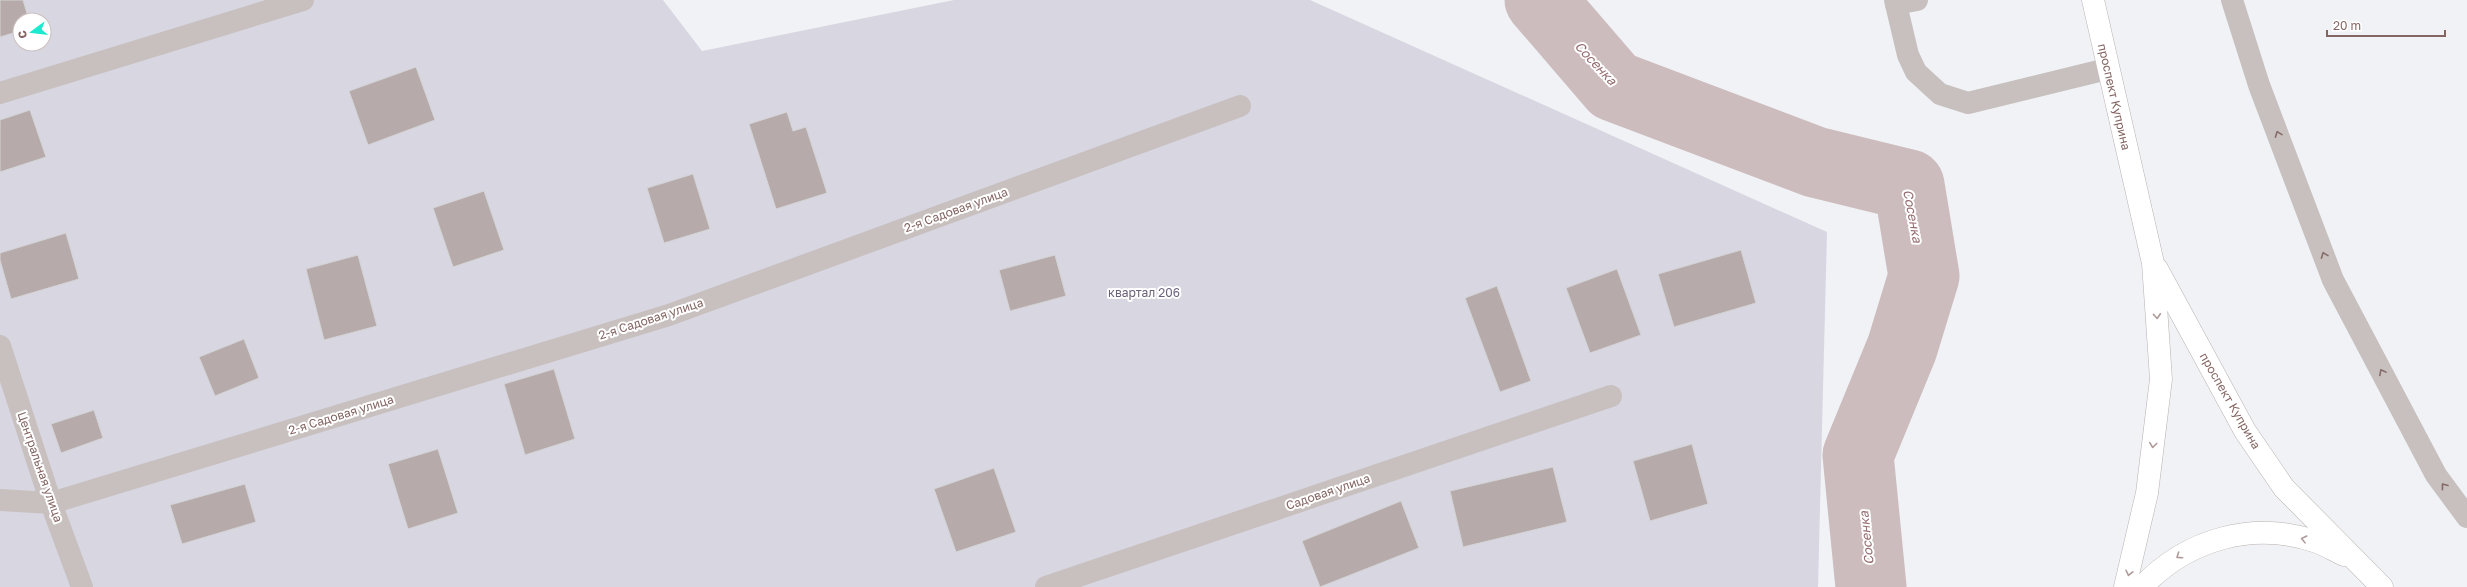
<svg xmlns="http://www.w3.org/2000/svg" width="2467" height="587" viewBox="0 0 2467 587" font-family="'Golos Text',sans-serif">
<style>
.green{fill:#d8d6e1;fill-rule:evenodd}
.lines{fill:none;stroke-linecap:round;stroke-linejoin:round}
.river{stroke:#cdbcbe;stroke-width:71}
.building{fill:#b7aaaa;stroke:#d3d4d6}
.major-casing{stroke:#bab1b0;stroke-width:23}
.minor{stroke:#c7c0bf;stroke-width:22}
.major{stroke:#fff;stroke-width:22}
.oneway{stroke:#866a67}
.oneway2{stroke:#ae9b99}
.labels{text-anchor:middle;stroke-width:4;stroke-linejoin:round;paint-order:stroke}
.street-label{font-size:12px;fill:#836562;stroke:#fff}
.park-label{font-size:12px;fill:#6c617a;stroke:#fff}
.water-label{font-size:13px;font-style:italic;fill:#956c70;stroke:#fff}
</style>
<rect width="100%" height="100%" fill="#f0f2f5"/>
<path class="green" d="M0,0H663L702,51L954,0H1310L1827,232L1818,587H0ZM20,20H44V44H20Z"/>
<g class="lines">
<path class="river" d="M1540,0L1614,86L1815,162L1909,185L1924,276L1902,348L1858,455L1871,587"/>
</g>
<g class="building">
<path d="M0,0H23L29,20H20V31L0,37Z"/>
<path d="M416,67L435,120L368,145L349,91Z"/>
<path d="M30,110L46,157L0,172V120Z"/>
<path d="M787,112L793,131L806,127L827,193L776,209L749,124Z"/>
<path d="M693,174L710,229L664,243L647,188Z"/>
<path d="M484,191L504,250L453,267L433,208Z"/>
<path d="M66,233L79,279L11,299L0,260V253Z"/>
<path d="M1741,250L1756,303L1674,327L1658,274Z"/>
<path d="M358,255L377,326L324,340L306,269Z"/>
<path d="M1055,255L1066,296L1010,311L999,270Z"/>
<path d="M1617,269L1641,335L1590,353L1566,288Z"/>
<path d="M1497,286L1531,381L1500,392L1465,298Z"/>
<path d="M244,339L259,378L215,396L199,357Z"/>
<path d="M554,369L575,439L525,455L504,384Z"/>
<path d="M94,410L103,438L61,453L51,424Z"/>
<path d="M1692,444L1708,504L1650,521L1633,461Z"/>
<path d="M438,449L458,513L408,529L388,464Z"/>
<path d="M1553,467L1567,522L1463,547L1450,491Z"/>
<path d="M994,468L1016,532L956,552L934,489Z"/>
<path d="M245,484L256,522L182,544L170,505Z"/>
<path d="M1401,501L1419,548L1320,587L1302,541Z"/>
</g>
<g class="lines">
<g class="major-casing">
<g id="major">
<path d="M2093,0L2153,263L2161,379L2147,493L2125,587"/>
<path d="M2157,269L2245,431L2284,488L2382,587"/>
<path d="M2142,587C2187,539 2254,520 2317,542C2326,545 2335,551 2344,555"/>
</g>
</g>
<g class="minor">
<path d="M1895,0L1908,55L1916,72L1940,94L1968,103L2107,69"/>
<path d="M2232,0L2259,85L2333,280L2436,475L2467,517"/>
<path d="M1896,4L1917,0"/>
<path d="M0,93L303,0"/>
<path d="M0,346L51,503L82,587"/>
<path d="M0,500L51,503L669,315L1240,106"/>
<path d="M1046,587L1611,396"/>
</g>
<use href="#major" class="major"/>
</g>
<defs><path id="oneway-chevron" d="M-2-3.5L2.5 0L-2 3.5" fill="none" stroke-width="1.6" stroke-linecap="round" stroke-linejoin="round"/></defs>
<g class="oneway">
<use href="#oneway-chevron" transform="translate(2278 134) rotate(-111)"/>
<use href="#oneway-chevron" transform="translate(2324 255) rotate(-111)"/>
<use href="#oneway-chevron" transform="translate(2382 372) rotate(-118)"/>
<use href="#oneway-chevron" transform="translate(2444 486) rotate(-127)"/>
</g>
<g class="oneway2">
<use href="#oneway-chevron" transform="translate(2157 316) rotate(86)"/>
<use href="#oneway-chevron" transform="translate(2153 445) rotate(97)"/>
<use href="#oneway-chevron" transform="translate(2304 539) rotate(-166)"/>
<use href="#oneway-chevron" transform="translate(2179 556) rotate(146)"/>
<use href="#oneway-chevron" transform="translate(2129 573) rotate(103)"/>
</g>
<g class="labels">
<g class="street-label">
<text transform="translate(2114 97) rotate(77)" y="4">проспект Куприна</text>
<text transform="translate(956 210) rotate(-20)" y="4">2-я Садовая улица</text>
<text transform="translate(651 319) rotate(-18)" y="4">2-я Садовая улица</text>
<text transform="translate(2230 401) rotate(60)" y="4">проспект Куприна</text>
<text transform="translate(341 415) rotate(-17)" y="4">2-я Садовая улица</text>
<text transform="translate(40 467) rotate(71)" y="4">Центральная улица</text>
<text transform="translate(1328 492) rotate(-19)" y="4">Садовая улица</text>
</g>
<g class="park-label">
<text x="1144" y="297">квартал 206</text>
</g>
<g class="water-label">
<text transform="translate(1596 63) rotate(47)" y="5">Сосенка</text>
<text transform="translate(1913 216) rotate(79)" y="5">Сосенка</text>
<text transform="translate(1866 538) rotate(-96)" y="5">Сосенка</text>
</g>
</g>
<g transform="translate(32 32) rotate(255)"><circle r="19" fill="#ffffff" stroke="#cdc1c0"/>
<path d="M0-3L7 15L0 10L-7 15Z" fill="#1beace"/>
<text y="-6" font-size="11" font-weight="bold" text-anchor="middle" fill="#836562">С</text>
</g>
<path d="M2327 30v6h118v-6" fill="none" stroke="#836562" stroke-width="2"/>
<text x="2333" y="30" font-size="12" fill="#836562" stroke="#ffffff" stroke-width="3" paint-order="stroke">20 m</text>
</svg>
